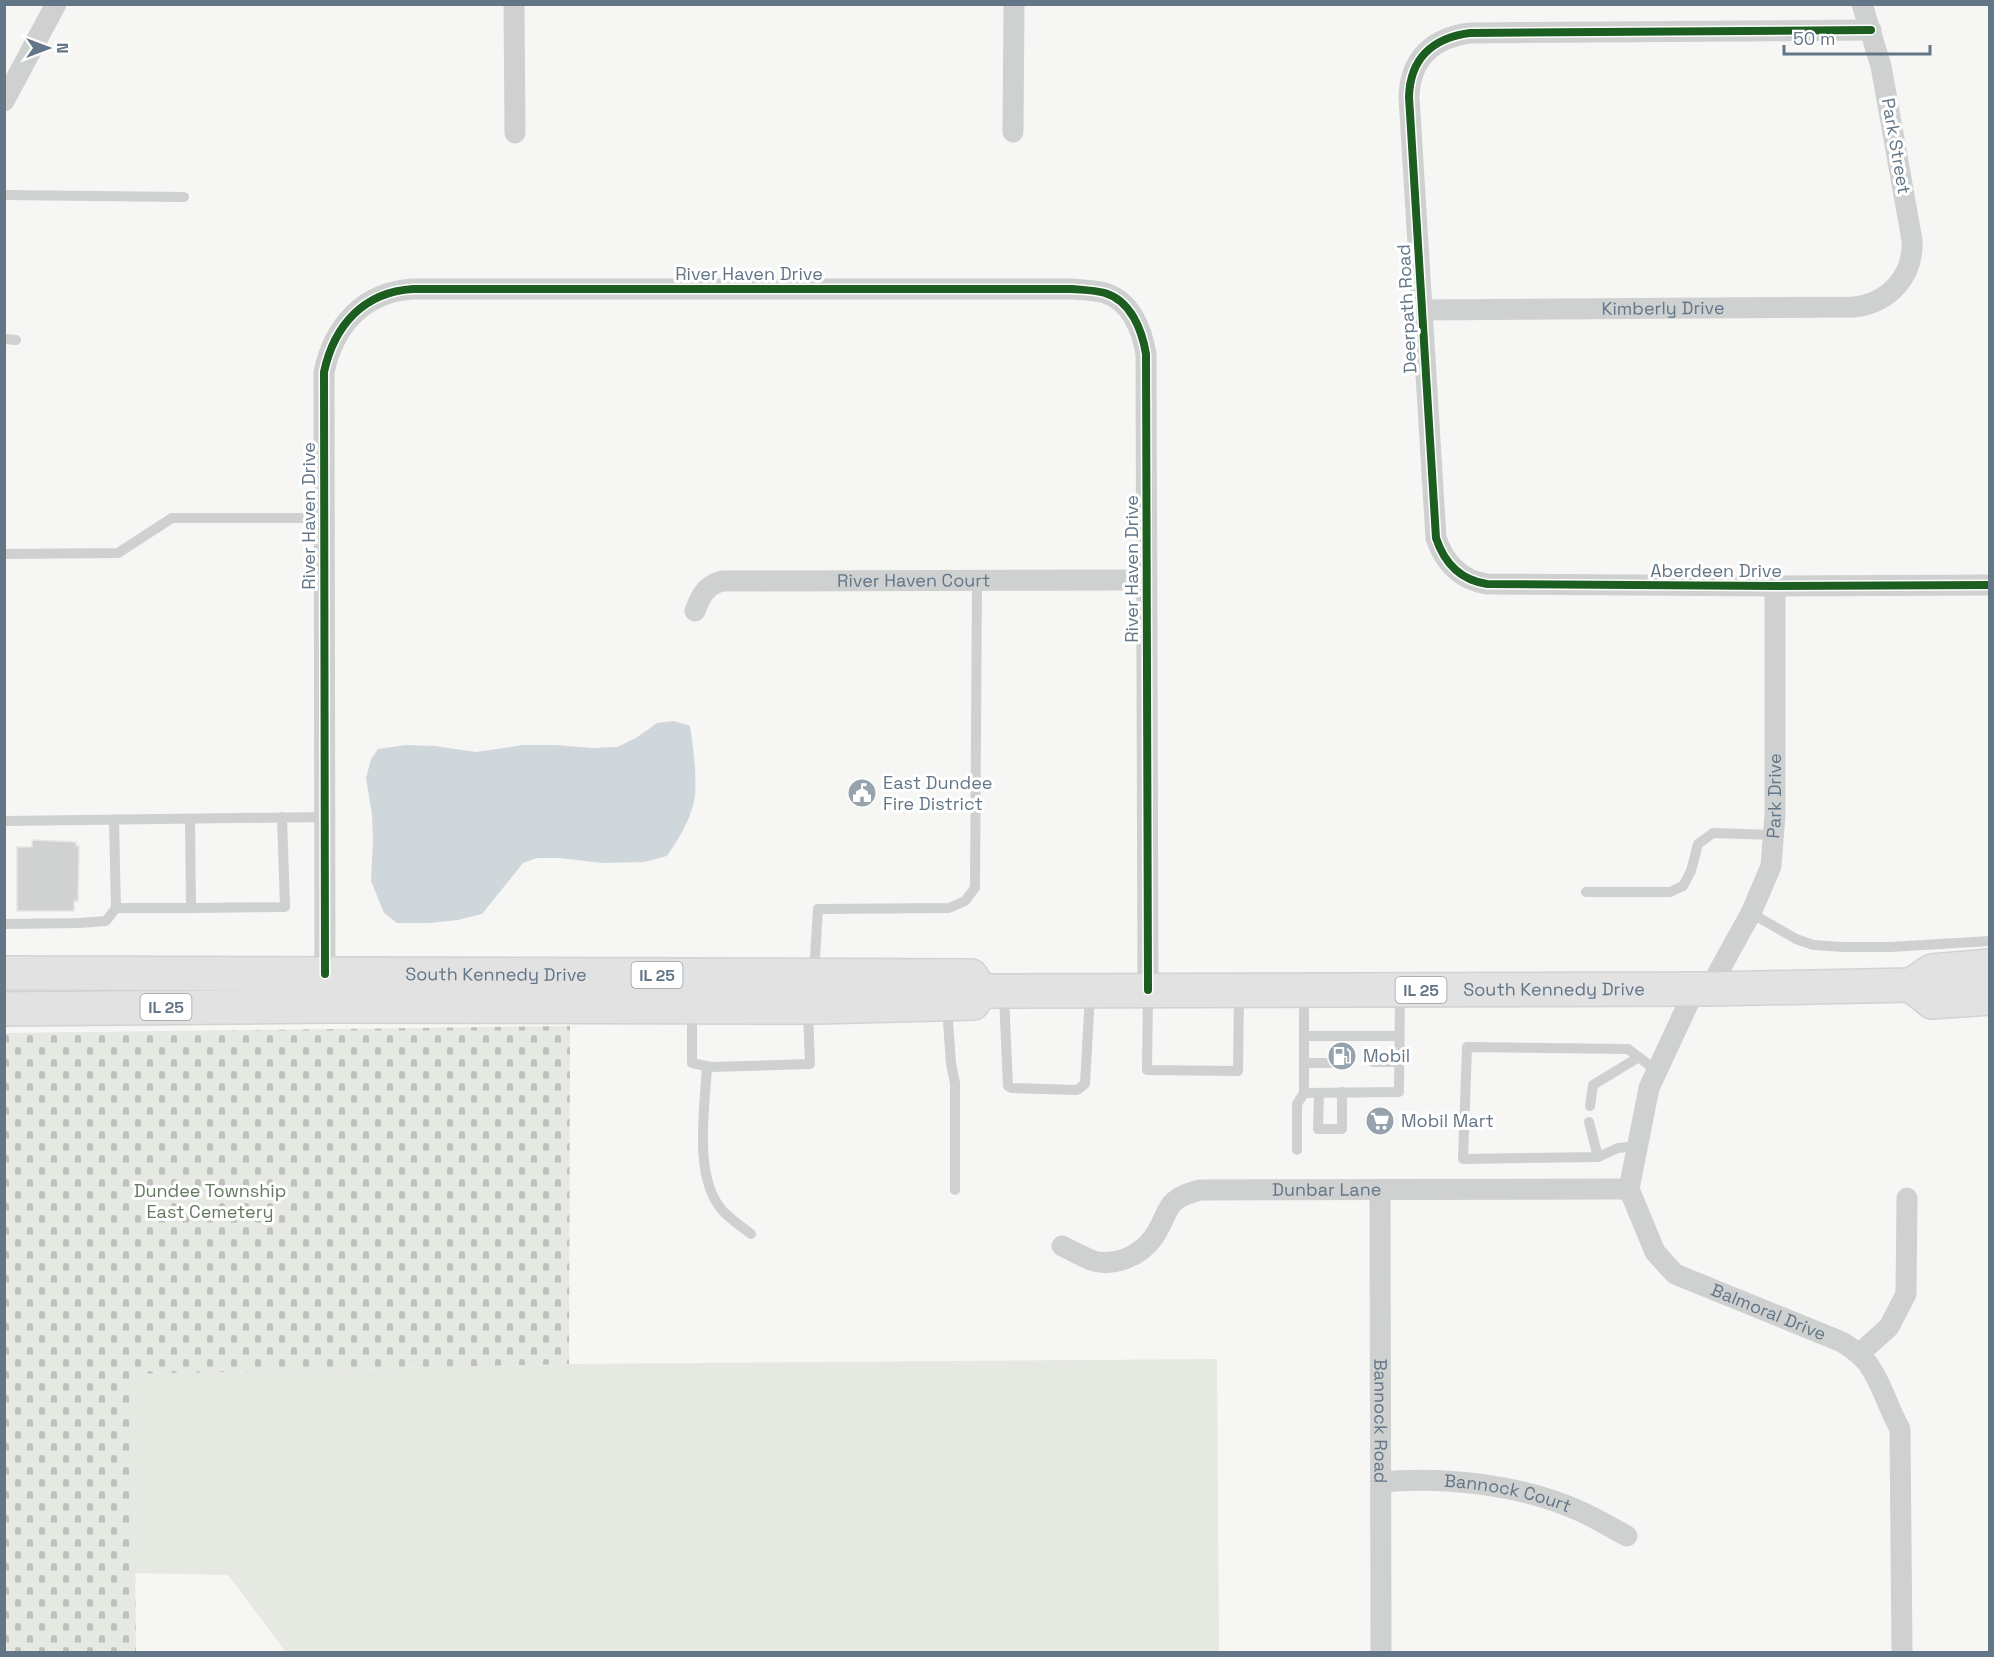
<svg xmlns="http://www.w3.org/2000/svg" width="1994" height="1657" viewBox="0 0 1994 1657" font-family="'Space Grotesk',sans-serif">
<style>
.green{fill:#e6e9e2}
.cemetery{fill:url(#cemetery-stones)}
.water{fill:#d0d7db}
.building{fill:#d0d2d2;stroke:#e5e5e4;stroke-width:1.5}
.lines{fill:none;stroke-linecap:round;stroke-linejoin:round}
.primary-casing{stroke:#d1d3d3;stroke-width:36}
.lane{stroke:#cfd1d1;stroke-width:10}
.street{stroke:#cfd1d1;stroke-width:21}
.primary{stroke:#e2e2e3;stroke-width:33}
.cycleway-casing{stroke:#fff;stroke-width:11}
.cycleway{stroke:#1b5e20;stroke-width:8}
.labels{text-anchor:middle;stroke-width:6;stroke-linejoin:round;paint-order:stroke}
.shield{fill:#fff;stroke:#929fab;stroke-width:1.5}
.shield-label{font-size:16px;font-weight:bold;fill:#637687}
.street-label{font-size:18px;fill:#637687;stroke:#fff}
.poi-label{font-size:18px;fill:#637687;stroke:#fff;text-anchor:start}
.park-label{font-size:18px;fill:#64785f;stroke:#fff}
</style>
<defs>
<pattern id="cemetery-stones" width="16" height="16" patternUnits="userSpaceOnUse" patternTransform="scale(1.5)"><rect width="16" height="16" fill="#e6e9e2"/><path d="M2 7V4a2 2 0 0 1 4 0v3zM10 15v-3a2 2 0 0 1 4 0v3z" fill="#bec1bd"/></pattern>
</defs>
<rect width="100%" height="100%" fill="#f6f6f4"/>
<path class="green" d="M1217,1359L1219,1652H286L228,1575L135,1573L133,1374L569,1364Z"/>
<path class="cemetery" d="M570,1026L569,1364L133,1374L136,1652H5V1033Z"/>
<path class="water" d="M674,721L690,726C693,744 698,784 694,801C690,821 678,840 667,856L644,862L603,863L559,858H537L523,863L482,914L458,920L429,923H397L384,913L371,881L373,841L372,814L366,778L371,759L378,749L406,745L435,746L476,752L523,745H555L593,748L617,747L636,738L657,723Z"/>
<path class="building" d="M32,840L76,842V846H79L78,901H74V911H17V847H32Z"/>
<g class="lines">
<g class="primary-casing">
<g id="primary">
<path id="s8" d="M4,973L971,976L981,991"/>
<path d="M1911,985L1932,1002L1990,998"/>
<path id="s9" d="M981,991L1709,989L1911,985L1932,971L1990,966"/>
<path d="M4,1009L327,1006L818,1007L973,1003L981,991"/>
</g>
</g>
<g class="lane">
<path d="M4,195L184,197"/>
<path d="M4,339L16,340"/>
<path d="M4,554L118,553L172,518H325"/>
<path d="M190,819L191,908L285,907L282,817"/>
<path d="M114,820L116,908H191"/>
<path d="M4,821L325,817"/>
<path d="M1586,892H1670L1683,886L1691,871L1698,844L1713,833L1774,835"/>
<path d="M1751,913L1796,939L1813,945L1843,947H1890L1990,941"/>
<path d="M4,924L79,923L106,921L116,908"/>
<path d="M814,973L818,909L949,908L965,901L975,888L977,580"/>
<path d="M1304,992V1093L1399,1092L1400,993"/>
<path d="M1148,993L1147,1070L1238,1071L1239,994"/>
<path d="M1004,996L1008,1086L1012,1088L1077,1090L1085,1084L1090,994"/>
<path d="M947,1007L951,1064L955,1083V1190"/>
<path d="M692,1010V1063L711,1067L810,1064L808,1011"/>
<path d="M1304,1036H1399"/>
<path d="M1373,1062H1399"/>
<path d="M1304,1063H1332"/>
<path d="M707,1066C705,1108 693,1176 722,1210C730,1219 742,1227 751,1234"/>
<path d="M1319,1093L1318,1129H1342V1092"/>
<path d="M1590,1106L1593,1085L1639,1057"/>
<path d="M1589,1122L1598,1157"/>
<path d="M1638,1146L1618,1148L1598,1157L1463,1159L1467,1047L1628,1049L1657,1071"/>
<path d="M1297,1150V1104L1304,1093"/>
</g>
<g class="street">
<path d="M514,4L515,133"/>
<path d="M1871,30L1470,33C1432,38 1410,59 1409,97L1436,538C1444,562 1460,580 1487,584L1775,586L1990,585"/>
<path d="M4,101L56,4"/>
<path d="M1013,132L1014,4"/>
<path id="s1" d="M1423,310L1854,307C1889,303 1914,276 1912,240L1881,66L1862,4"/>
<path id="s2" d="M695,611C700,597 706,585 722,581L1147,580"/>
<path d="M325,974L324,372C334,326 363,292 413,289H1072C1083,290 1094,290 1105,293C1131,301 1142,330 1146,354L1148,990"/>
<path id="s3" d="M1695,989L1649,1088L1629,1189L1655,1252L1675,1274L1842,1342C1851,1348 1861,1354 1868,1364C1882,1383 1888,1408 1900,1429L1902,1652"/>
<path id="s4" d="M1709,989L1751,913L1771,866L1775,815V586"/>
<path id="s5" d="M1380,1190L1381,1652"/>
<path id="s6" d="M1062,1246C1071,1250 1081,1256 1091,1260C1113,1268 1140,1256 1153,1238C1172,1211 1161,1200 1200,1190L1629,1189"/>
<path d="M1859,1354L1889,1327L1906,1294L1907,1198"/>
<path id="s7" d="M1381,1482C1445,1476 1523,1485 1582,1512C1597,1519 1612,1528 1627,1536"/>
</g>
<use href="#primary" class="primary"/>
<g class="cycleway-casing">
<g id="cycleway">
<path d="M1871,30L1470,33C1432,38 1410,59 1409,97L1436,538C1444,562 1460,580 1487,584L1775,586L1990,585"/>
<path d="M325,974L324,372C334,326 363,292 413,289H1072C1083,290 1094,290 1105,293C1131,301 1142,330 1146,354L1148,990"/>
</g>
</g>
<use href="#cycleway" class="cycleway"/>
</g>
<defs>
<g id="civic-disc" transform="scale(1.5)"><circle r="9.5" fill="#96a3ad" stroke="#fff"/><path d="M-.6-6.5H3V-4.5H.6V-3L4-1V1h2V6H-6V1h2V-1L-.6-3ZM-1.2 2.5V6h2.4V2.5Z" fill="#fff"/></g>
<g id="fuel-disc" transform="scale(1.5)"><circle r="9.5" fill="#96a3ad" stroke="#fff"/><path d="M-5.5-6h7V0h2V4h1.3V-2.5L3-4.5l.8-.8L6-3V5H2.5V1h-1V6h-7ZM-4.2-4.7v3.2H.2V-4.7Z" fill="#fff"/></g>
<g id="supermarket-disc" transform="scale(1.5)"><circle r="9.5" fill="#96a3ad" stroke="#fff"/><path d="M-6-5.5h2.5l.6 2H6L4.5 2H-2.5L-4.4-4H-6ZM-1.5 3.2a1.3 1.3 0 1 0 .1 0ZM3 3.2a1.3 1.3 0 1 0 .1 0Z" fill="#fff"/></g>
</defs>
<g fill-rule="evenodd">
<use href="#civic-disc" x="862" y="793"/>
<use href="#fuel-disc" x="1342" y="1056"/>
<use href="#supermarket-disc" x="1380" y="1121"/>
</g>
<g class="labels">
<g class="shield">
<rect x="631.5" y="962" width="51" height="26" rx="4.5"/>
<rect x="1395.5" y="977" width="51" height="26" rx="4.5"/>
<rect x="140.5" y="994" width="51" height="26" rx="4.5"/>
</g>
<g class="shield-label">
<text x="657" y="981">IL 25</text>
<text x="1421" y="996">IL 25</text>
<text x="166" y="1013">IL 25</text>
</g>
<g class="street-label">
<text transform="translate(1896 146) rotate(80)" y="6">Park Street</text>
<text x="749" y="280">River Haven Drive</text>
<text dy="6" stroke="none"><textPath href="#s1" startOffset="240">Kimberly Drive</textPath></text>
<text transform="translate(1407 309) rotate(-93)" y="6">Deerpath Road</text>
<text transform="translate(309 516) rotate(-90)" y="6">River Haven Drive</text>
<text transform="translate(1132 569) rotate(-90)" y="6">River Haven Drive</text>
<text x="1716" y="577">Aberdeen Drive</text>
<text dy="6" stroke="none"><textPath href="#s2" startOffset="234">River Haven Court</textPath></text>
<text dy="6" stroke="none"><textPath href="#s4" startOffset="208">Park Drive</textPath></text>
<text dy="6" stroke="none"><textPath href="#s8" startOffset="492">South Kennedy Drive</textPath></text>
<text dy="6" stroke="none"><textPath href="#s9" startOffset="573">South Kennedy Drive</textPath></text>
<text dy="6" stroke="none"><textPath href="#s6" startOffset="300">Dunbar Lane</textPath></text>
<text dy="6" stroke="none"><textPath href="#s3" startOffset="411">Balmoral Drive</textPath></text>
<text dy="6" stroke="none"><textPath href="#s5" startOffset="231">Bannock Road</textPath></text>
<text dy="6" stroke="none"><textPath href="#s7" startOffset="128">Bannock Court</textPath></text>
</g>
<g class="poi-label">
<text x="883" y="789">East Dundee<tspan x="883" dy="21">Fire District</tspan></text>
<text x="1363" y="1062">Mobil</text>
<text x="1401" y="1127">Mobil Mart</text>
</g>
<g class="park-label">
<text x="210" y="1197">Dundee Township<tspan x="210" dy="21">East Cemetery</tspan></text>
</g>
</g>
<rect width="1994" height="1657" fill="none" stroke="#637687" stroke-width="12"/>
<g transform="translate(48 48) rotate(90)" stroke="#ffffff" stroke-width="4.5" paint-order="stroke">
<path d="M0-4.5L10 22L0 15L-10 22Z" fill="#637687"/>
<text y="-9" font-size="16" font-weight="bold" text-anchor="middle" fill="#637687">N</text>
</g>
<path d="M1784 45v9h146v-9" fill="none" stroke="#637687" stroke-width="3"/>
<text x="1793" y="45" font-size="18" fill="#637687" stroke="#ffffff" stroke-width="4.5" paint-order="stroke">50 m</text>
</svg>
